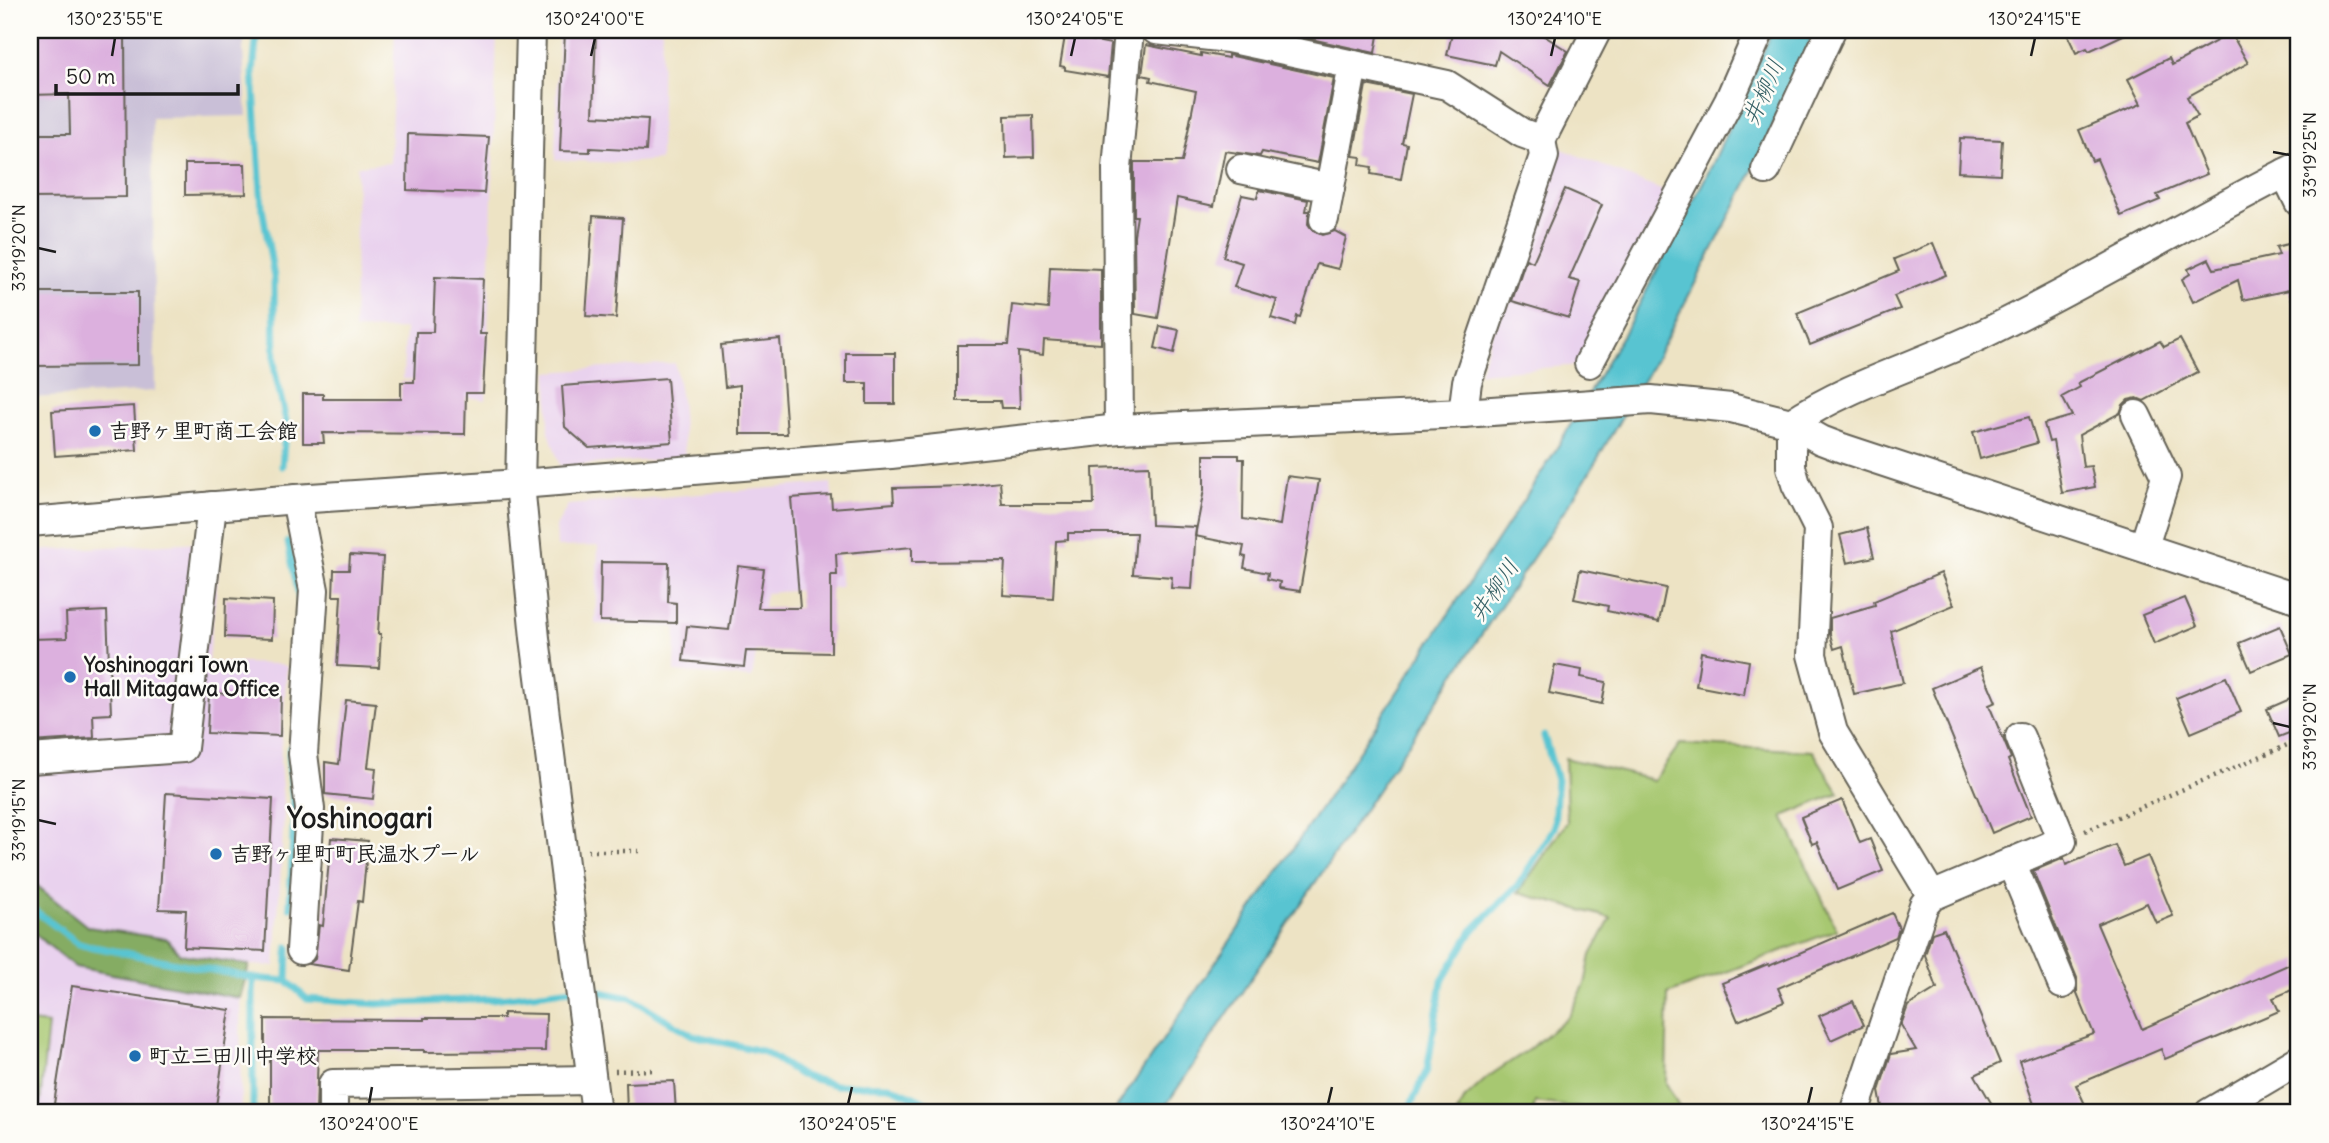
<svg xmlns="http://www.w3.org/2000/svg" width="2329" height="1143" viewBox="0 0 2329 1143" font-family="Delius,'Klee One',sans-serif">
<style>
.built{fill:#e9d2ee}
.industrial{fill:#c9bfd7}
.green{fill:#a7c871;stroke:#627246;stroke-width:2}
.forest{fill:#85ac63;stroke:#506440;stroke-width:2}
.water{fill:#58c4d1;stroke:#3a7076;stroke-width:2}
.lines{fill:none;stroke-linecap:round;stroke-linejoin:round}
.stream{stroke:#58c4d1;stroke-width:7}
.building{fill:#dcb0de}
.minor-casing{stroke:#656257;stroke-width:32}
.path{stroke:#656257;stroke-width:4.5;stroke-dasharray:2 5;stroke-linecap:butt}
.minor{stroke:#fff;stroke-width:28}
.ticks{fill:none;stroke:#1c1c1c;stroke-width:2.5}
.poi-dot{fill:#1f6fb2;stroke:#fdfcf7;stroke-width:2.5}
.labels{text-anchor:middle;stroke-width:5;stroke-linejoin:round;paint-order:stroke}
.poi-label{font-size:21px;font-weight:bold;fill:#1c1c1c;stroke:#fdfcf7;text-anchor:start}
.water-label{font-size:23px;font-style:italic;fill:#345f64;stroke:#fdfcf7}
.district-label{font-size:28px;font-weight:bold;fill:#1c1c1c;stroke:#fdfcf7}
.neatline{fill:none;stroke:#1c1c1c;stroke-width:2.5}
.ticks-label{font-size:18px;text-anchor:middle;fill:#1c1c1c}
</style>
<rect width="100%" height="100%" fill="#fdfcf7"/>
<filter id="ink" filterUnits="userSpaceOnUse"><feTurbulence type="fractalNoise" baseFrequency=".0143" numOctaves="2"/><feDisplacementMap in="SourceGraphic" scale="14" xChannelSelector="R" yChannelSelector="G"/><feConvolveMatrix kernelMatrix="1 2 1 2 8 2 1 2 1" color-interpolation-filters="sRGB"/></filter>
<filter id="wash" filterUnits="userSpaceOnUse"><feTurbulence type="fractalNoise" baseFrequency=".00686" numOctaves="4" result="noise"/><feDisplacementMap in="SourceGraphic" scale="28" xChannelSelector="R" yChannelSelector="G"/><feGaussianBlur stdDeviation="1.57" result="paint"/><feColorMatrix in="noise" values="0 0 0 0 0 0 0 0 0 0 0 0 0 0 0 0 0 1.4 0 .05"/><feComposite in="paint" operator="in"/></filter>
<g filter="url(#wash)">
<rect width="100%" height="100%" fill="#ede3c4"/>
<g class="built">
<path d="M395,30H497L486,400L462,396L459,381L403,379L405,329L354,330L357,166L390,163Z"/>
<path d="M559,30H662L660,160L625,163L555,160Z"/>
<path d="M1555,146L1673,195L1580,365L1479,373Z"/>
<path d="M675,363L681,400L685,458L560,466L549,432L548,372Z"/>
<path d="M831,483L841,587L766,593L752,678L675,672L676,627L595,624L598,546L557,547L556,527L568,505Z"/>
<path d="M222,541L208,662L280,664L287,667L280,762L284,816L275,966L249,965L179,954L167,939L88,927L30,880V551Z"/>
<path d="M30,930L75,967L240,998L241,1113H30Z"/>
</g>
<path class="industrial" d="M30,30H246L243,49L247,116L152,118L155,391L30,398Z"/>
<g class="green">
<path d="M1680,744L1813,751L1839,793L1783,816L1837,930L1668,994L1666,1083L1682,1113H1617L1535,1102L1533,1113H1457L1463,1100L1489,1076L1528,1050L1569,1016L1585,984L1591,955L1611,918L1518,893L1567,822L1565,758L1654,780Z"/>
<path d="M30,1022L48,1024L39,1113H30Z"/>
</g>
<path class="forest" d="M30,880L88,927L167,939L180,954L249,965L240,998L75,967L30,930Z"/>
<path class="water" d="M1773,30H1815L1748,181L1658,355L1585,480L1161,1113H1113L1337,784L1551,458L1630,322L1713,163Z"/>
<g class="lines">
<g class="stream">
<path d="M257,30L253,73L262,207L274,277L275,372L286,421L282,466"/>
<path d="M288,542L301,607"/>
<path d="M290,748L289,761L294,811L290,907"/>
<path d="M30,907L79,944L253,978L287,981L307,999L377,1004L492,999L573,989"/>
<path d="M253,978V1113"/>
<path d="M287,981L288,947"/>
<path d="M585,989L631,998L692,1035L765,1052L800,1075L835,1085L889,1086L949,1113"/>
<path d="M1188,1109L1193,1113"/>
<path d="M1407,1113L1427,1070L1442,981L1472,931L1519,884L1554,828L1557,780L1544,736"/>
</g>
</g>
<g id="blocks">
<g class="building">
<path d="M30,30H125L126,197L30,198V134H70L69,94L30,95Z"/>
<path d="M565,30H596L593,116L648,119L646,151L590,148V152L560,151Z"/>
<path d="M1066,30H1092L1090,40L1111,44L1108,77L1065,70V67L1060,66Z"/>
<path d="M1303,30H1379L1375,53L1302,37Z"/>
<path d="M1453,30H1535L1568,51L1550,85L1499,51L1495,65L1447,55Z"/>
<path d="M2065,30H2134L2089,51L2087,48L2076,53Z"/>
<path d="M2231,33L2248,63L2187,97L2198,116L2185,123L2207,174L2157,195L2160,200L2121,216L2097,159L2092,161L2079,130L2141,104L2128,79L2169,58L2172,65Z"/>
<path d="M1146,45L1201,56V53L1228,58V55L1334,78L1318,163L1262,152L1260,156L1225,151L1214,206L1177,198L1158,318L1135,314L1134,235L1137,216H1134V162H1182L1196,91L1150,81L1151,77L1142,75Z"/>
<path d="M1366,85L1412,94L1402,143L1407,144L1401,179L1371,174L1372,167L1360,165L1361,157L1353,156Z"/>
<path d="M1033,115L1034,157L1006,158L1005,116Z"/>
<path d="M408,134L489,137L484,193L407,190Z"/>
<path d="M1960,138L2002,140L2000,174L1958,172Z"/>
<path d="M185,164H245L246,194L185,195Z"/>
<path d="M1565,189L1602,205L1569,279L1580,282L1569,318L1512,301L1526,259L1533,262Z"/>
<path d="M1259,190L1308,200L1306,211H1309L1308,224L1313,231L1322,235L1335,231L1346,237L1338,269L1317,264L1300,317L1297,316L1295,325L1271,318L1277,300L1234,287L1242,263L1223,257L1242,195L1257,198Z"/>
<path d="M593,216L623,218L616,318L586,316Z"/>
<path d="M2299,241V306L2294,307L2289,290L2243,300L2238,280L2193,302L2182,279L2190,274L2188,269L2209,259L2214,269L2279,255L2276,247Z"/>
<path d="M1933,243L1946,275L1894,296L1900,309L1810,345L1797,313L1899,271L1894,259Z"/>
<path d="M1050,267L1101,269V344L1044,340L1043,355L1018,352L1020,408H1001L1000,401H957V345H1008L1012,305L1048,309Z"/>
<path d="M435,277L483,279L480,334H486L483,393H466L465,434L323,433L324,443H303V394H323V399H401V382H414L416,332H433Z"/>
<path d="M30,292H138V365L30,366Z"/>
<path d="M1160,326L1179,330L1174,353L1155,348Z"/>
<path d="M780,339L787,434H740V385L725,387L721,345Z"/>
<path d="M2180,339L2198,372L2144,401L2137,398L2128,400L2123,405L2120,413L2079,435L2083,467L2091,466L2095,487L2062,493L2053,441L2049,442L2044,424L2072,416L2062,397L2080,387L2078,383L2160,341L2164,347Z"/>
<path d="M846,353H895V404H867V383H846Z"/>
<path d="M667,378L672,442L589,448L565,427L562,386Z"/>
<path d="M134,406L137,450L55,456L52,411Z"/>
<path d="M2029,417L2037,443L1980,459L1973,432Z"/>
<path d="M1204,455H1239V459H1244L1243,519L1280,525L1287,476L1319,480L1300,591L1279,588L1280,582L1267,579L1268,573L1244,568L1246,557L1242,556L1244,546L1195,536L1204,490Z"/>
<path d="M1149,466L1151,525L1196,527L1192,589L1171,588L1172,577L1133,574L1136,533H1068V540L1056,541L1053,598L1003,595L1005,561L912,562V547L836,554L837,575H831V653L746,651L744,667L683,661L687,626L729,630L738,566L764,569L758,608H800L791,498L831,495L832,508L894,503L893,488L964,486L1000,482L1002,504H1094L1093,468Z"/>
<path d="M1867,528L1874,557L1847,563L1840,535Z"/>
<path d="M350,555L383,557L378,634H381L379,668L337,666L341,596H333L334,570H349Z"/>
<path d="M601,562L669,563L668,602L676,603V623L600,621Z"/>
<path d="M1580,570L1666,588L1659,622L1607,611L1608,606L1574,599Z"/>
<path d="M1941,573L1954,605L1891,631L1903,683L1854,694L1843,646L1834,649L1830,634V618L1875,605L1874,601Z"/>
<path d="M226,598L273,601L272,639L225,637Z"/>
<path d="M2185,598L2197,626L2154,644L2142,615Z"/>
<path d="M107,611L111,714L93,715L94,738L30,742V639L67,638L66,613Z"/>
<path d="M2280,626L2292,654L2251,671L2239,643Z"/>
<path d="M1701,652L1749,661L1744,695L1696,686Z"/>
<path d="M1555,665L1582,670L1581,677L1606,682L1602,704L1549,693Z"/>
<path d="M1981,667L1996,702L1989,705L2011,758L2008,760L2031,816L1992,833L1932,688Z"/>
<path d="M2226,677L2241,712L2191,733L2176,698Z"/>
<path d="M209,693L281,696L280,736L207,733Z"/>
<path d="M2299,695V729L2279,737L2267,709Z"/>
<path d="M346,700L376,703L368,767L376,768L373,799L325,794V762L339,764Z"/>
<path d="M166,793L273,799L265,951L184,947L186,910L159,909Z"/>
<path d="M1842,800L1860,843L1870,839L1883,871L1837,890L1817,842L1812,844L1801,817Z"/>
<path d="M331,838L368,841L362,902L358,901L349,970L309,964L315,959L319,925L323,926Z"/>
<path d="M2115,845L2124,866L2148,856L2173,916L2156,923L2147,903L2097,924L2142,1029L2299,960V987L2273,998L2279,1011L2216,1038L2165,1059L2161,1049L2076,1085L2089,1113H2037L2019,1061L2094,1034L2077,993V978L2033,871L2064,858L2066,865Z"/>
<path d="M1892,913L1899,928L1896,937L1778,988L1784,1002L1738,1021L1722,983L1768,964L1769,966Z"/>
<path d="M1944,929L2000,1063L1975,1075L1997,1113H1883L1879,1091L1891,1054L1916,1050L1901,1025L1908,1006L1937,988L1925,955L1932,933Z"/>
<path d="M72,986L230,1010L215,1113H115L54,1104Z"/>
<path d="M1853,1001L1864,1025L1831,1040L1819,1016Z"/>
<path d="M503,1013L546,1014L545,1051L424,1052V1050H318L316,1113H270V1058H265V1019L424,1020V1018H503Z"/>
<path d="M674,1081L676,1113H627L626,1083Z"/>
</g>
</g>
</g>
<g filter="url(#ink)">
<use href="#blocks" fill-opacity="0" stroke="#656257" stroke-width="2"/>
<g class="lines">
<g class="minor-casing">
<g id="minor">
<path d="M531,30L520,484L535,638L596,1113"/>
<path d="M1156,30L1228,38L1447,85L1522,133L1541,140L1544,156L1467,382L1463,413"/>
<path d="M1541,140L1597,30"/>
<path d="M1241,169L1330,188"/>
<path d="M1766,170L1831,30"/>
<path d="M2285,173L2299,202"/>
<path d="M1324,219L1353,65"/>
<path d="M1589,363L1729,101L1760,30"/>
<path d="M2136,415L2166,477L2144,546"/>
<path d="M1119,429L1117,169L1129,30"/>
<path d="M296,499L314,590L303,754L310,809L301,950"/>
<path d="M30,522L296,499L520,484L891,454L1119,429L1463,413L1651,400L1731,408L1791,423L1821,440L1842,448L2299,599"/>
<path d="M30,759L183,748L212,506"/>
<path d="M2011,862L2062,984"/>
<path d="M1932,896L1833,732L1812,655L1818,528L1796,484L1791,467V423C1850,384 1916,366 1979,336C2088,284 2191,220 2299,166"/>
<path d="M333,1113V1084L591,1080"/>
<path d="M1854,1113L1924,905L1932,896L2062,841L2020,737"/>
<path d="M2209,1113L2299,1060"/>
</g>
</g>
<g class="path">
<path d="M2085,831L2299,740"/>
<path d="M588,851H639"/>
<path d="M615,1071L657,1070"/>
</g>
<use href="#minor" class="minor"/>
</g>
</g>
<path class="ticks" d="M112,56L115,38M591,56L595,38M1071,56L1075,38M1551,56L1555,38M2031,56L2035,38M2273,152L2290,155M38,248L56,252M2273,723L2290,727M38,820L56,824M369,1104L372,1087M848,1104L852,1087M1328,1104L1332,1087M1808,1104L1812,1087"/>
<g class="poi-dot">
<circle cx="95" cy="431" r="7"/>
<circle cx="70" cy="677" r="7"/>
<circle cx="216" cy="854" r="7"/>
<circle cx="135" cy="1056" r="7"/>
</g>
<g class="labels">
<g class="poi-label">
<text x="109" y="438">吉野ヶ里町商工会館</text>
<text x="84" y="672">Yoshinogari Town<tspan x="84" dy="24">Hall Mitagawa Office</tspan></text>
<text x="230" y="861">吉野ヶ里町町民温水プール</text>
<text x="149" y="1063">町立三田川中学校</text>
</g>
<g class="water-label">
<text transform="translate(1763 92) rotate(-66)" y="8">井柳川</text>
<text transform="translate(1494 590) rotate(-56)" y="8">井柳川</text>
</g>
<g class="district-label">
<text x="360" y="828">Yoshinogari</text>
</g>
</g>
<rect width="2329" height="1143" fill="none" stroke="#fdfcf7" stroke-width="77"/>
<path d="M56 84v10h182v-10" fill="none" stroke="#1c1c1c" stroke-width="3.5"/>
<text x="66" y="84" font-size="21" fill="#1c1c1c" stroke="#fdfcf7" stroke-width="5" paint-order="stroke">50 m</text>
<rect x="38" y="38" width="2252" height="1066" class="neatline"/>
<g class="ticks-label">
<text x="115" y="25">130°23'55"E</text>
<text x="595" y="25">130°24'00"E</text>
<text x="1075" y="25">130°24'05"E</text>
<text x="1555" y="25">130°24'10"E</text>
<text x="2035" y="25">130°24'15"E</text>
<text transform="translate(2310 155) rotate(-90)" y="6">33°19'25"N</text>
<text transform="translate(19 248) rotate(-90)" y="6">33°19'20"N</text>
<text transform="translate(2310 727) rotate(-90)" y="6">33°19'20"N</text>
<text transform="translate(19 820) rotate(-90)" y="6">33°19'15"N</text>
<text x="369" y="1130">130°24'00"E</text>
<text x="848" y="1130">130°24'05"E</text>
<text x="1328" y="1130">130°24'10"E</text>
<text x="1808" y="1130">130°24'15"E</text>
</g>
</svg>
